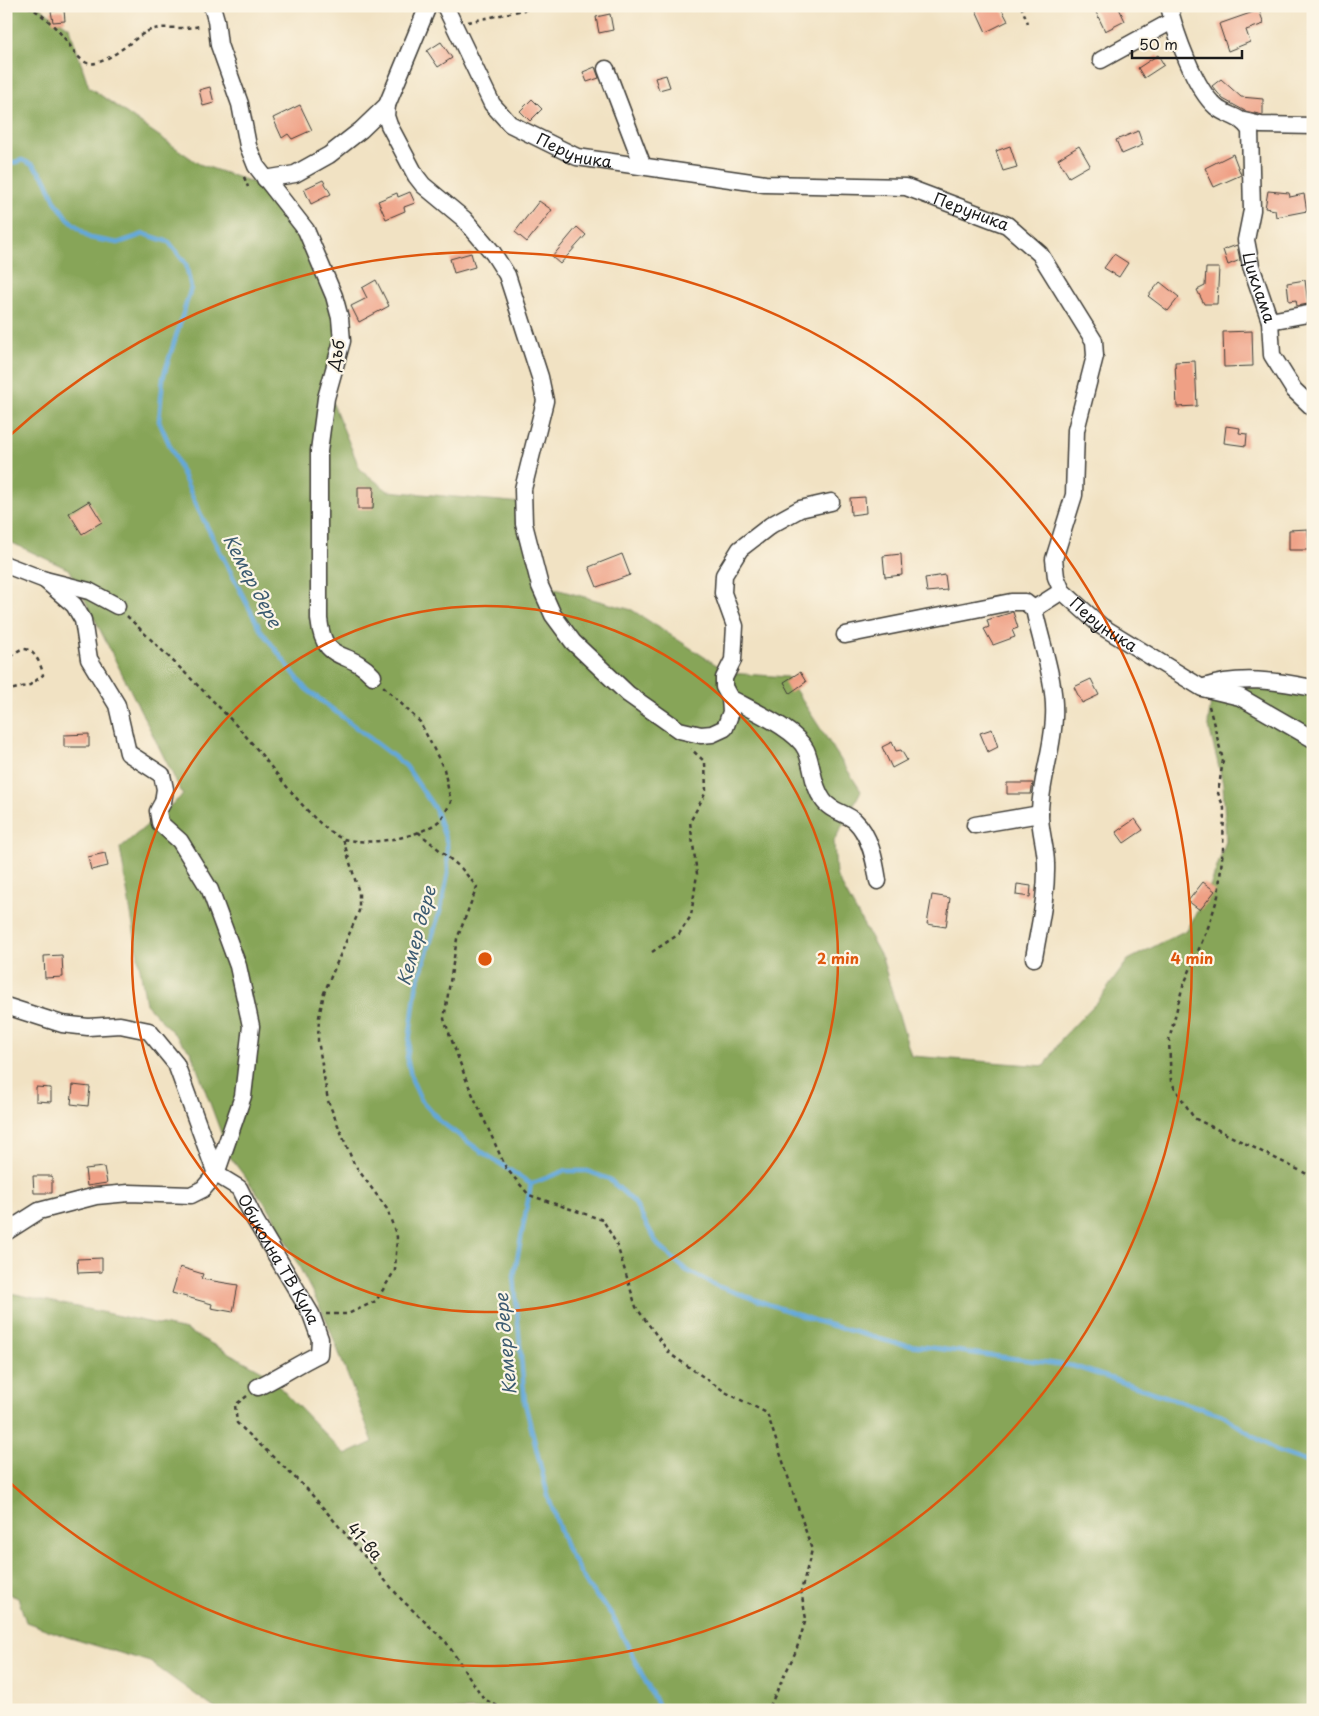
<svg xmlns="http://www.w3.org/2000/svg" width="1319" height="1716" viewBox="0 0 1319 1716" font-family="'Playpen Sans',sans-serif">
<style>
.forest{fill:#87a558;stroke:#52603a}
.lines{fill:none;stroke-linecap:round;stroke-linejoin:round}
.stream{stroke:#63a8d9;stroke-width:4.5}
.building{fill:#efa085}
.minor-casing{stroke:#3c3a35;stroke-width:19}
.path{stroke:#3c3a35;stroke-width:2.5;stroke-dasharray:4 4;stroke-linecap:butt}
.minor{stroke:#fff;stroke-width:16}
.ring{fill:none;stroke:#de560d;stroke-width:2.5}
.labels{text-anchor:middle;stroke-width:4.5;stroke-linejoin:round;paint-order:stroke}
.street-label{font-size:16px;fill:#1c1c1c;stroke:#fcf5e5}
.water-label{font-size:18px;font-style:italic;fill:#3c5b71;stroke:#fcf5e5}
.centre{fill:#de560d;stroke:#fcf5e5;stroke-width:2.5}
.ring-label{font-size:15px;text-anchor:middle;font-weight:bold;fill:#de560d;stroke:#fcf5e5;stroke-width:4.5;stroke-linejoin:round;paint-order:stroke}
</style>
<rect width="100%" height="100%" fill="#fcf5e5"/>
<filter id="ink" filterUnits="userSpaceOnUse"><feTurbulence type="fractalNoise" baseFrequency=".02" numOctaves="2"/><feDisplacementMap in="SourceGraphic" scale="10" xChannelSelector="R" yChannelSelector="G"/><feConvolveMatrix kernelMatrix="1 2 1 2 8 2 1 2 1" color-interpolation-filters="sRGB"/></filter>
<filter id="wash" filterUnits="userSpaceOnUse"><feTurbulence type="fractalNoise" baseFrequency=".0096" numOctaves="4" result="noise"/><feDisplacementMap in="SourceGraphic" scale="20" xChannelSelector="R" yChannelSelector="G"/><feGaussianBlur stdDeviation="1.12" result="paint"/><feColorMatrix in="noise" values="0 0 0 0 0 0 0 0 0 0 0 0 0 0 0 0 0 1.4 0 .05"/><feComposite in="paint" operator="in"/></filter>
<g filter="url(#wash)">
<rect width="100%" height="100%" fill="#f1e2c3"/>
<path class="forest" d="M6,6H37L69,27L89,87L199,164L272,189L309,227L347,301L328,392L360,469L388,491L523,503L552,588L632,610L729,673L787,677L861,791L834,841L836,875L882,958L911,1056L1045,1066L1062,1038L1098,1001L1128,960L1188,929L1211,884L1226,841L1223,784L1208,723L1213,689L1279,684L1313,697V1710H217L150,1662L67,1637L26,1622L18,1598L6,1593V1292L186,1330L266,1373L345,1455L373,1442L326,1319L270,1210L230,1157L191,1052L146,1004L120,848L183,795L70,570L6,540Z"/>
<g class="lines">
<g class="stream">
<path d="M6,165L22,160L33,165L46,180L55,201L68,219L90,238L118,243L144,234L169,242L186,264L191,288L163,378L159,421L199,511L260,629L305,688L406,766L435,809L447,843L448,873L441,908L416,988L407,1058L412,1080L421,1100L441,1122L479,1150L531,1184L514,1276L525,1403L548,1496L566,1547L588,1586L612,1615L660,1710"/>
<path d="M531,1184L564,1171H587L609,1179L634,1202L658,1245L686,1270L717,1286L816,1321L894,1343L1073,1366L1222,1415L1276,1451L1313,1464"/>
</g>
</g>
<g id="blocks">
<g class="building">
<path d="M974,6H1000L1008,21L986,32Z"/>
<path d="M1093,6H1118L1125,21L1105,31Z"/>
<path d="M64,10L65,21L53,22L51,11Z"/>
<path d="M1259,10L1264,24L1246,30L1250,42L1228,51L1219,24Z"/>
<path d="M610,14L613,30L599,33L596,17Z"/>
<path d="M441,42L452,58L438,67L427,51Z"/>
<path d="M1158,55L1164,65L1144,78L1138,68Z"/>
<path d="M595,67L599,78L587,82L583,72Z"/>
<path d="M666,75L670,87L659,90L655,78Z"/>
<path d="M1221,79L1241,97L1263,99V115L1245,111L1223,99L1212,86Z"/>
<path d="M210,87L214,103L203,106L199,90Z"/>
<path d="M532,99L542,109L530,121L520,111Z"/>
<path d="M300,105L312,130L292,139L288,134L282,138L273,118Z"/>
<path d="M1138,131L1143,145L1122,154L1116,140Z"/>
<path d="M1010,146L1017,167L1003,171L996,151Z"/>
<path d="M1079,146L1090,165L1069,177L1058,159Z"/>
<path d="M1233,154L1241,175L1214,187L1205,168Z"/>
<path d="M323,180L331,194L311,204L304,189Z"/>
<path d="M1268,191L1289,193L1290,197L1304,194L1307,211L1276,217L1275,210L1265,208Z"/>
<path d="M410,192L415,203L404,207L405,211L386,219L378,201L397,193L398,197Z"/>
<path d="M539,201L552,210L527,242L515,232Z"/>
<path d="M577,227L586,235L560,264L552,257Z"/>
<path d="M1237,245L1240,260L1228,265L1223,250Z"/>
<path d="M471,253L475,267L454,273L450,259Z"/>
<path d="M1114,254L1128,263L1119,277L1104,268Z"/>
<path d="M1206,268H1219L1217,304H1204L1197,290L1205,286Z"/>
<path d="M376,280L389,306L359,322L351,306L367,298L362,288Z"/>
<path d="M1305,280L1308,304L1297,306L1296,300L1289,301L1287,283Z"/>
<path d="M1160,282L1179,297L1168,311L1148,296Z"/>
<path d="M1252,331L1253,366L1224,367L1223,332Z"/>
<path d="M1195,361L1197,406L1177,407L1175,362Z"/>
<path d="M1226,426L1240,428L1239,433L1247,434L1246,446L1224,443Z"/>
<path d="M358,487H374L373,509H358Z"/>
<path d="M865,497L866,513L851,515L850,498Z"/>
<path d="M89,501L102,522L82,534L69,513Z"/>
<path d="M1308,529L1309,550H1289V530Z"/>
<path d="M622,554L630,575L597,587L589,567Z"/>
<path d="M901,554L902,575L885,577L883,556Z"/>
<path d="M945,575L947,590L927,592L925,578Z"/>
<path d="M1013,612L1018,628L1012,630L1015,637L993,645L984,629L989,627L987,620Z"/>
<path d="M800,672L806,682L790,693L784,682Z"/>
<path d="M1091,679L1099,695L1082,703L1074,687Z"/>
<path d="M992,729L998,747L988,752L980,733Z"/>
<path d="M89,734V747H64V735Z"/>
<path d="M892,742L896,751L901,750L907,760L892,768L882,747Z"/>
<path d="M1007,783H1033L1031,794H1007Z"/>
<path d="M1135,819L1143,830L1124,843L1116,832Z"/>
<path d="M105,853L108,866L91,870L88,857Z"/>
<path d="M1203,882L1215,891L1200,910L1188,901Z"/>
<path d="M1017,884L1031,886L1030,897L1016,895Z"/>
<path d="M932,895L950,898L946,927L927,924Z"/>
<path d="M62,955L63,977L45,978L44,956Z"/>
<path d="M73,1085L90,1087L88,1106L71,1104Z"/>
<path d="M36,1087L51,1088V1102L36,1101Z"/>
<path d="M104,1167L107,1183L87,1186L85,1169Z"/>
<path d="M33,1176H52V1193H34Z"/>
<path d="M102,1258V1272L78,1273L77,1259Z"/>
<path d="M180,1267L203,1274L201,1279L238,1285L233,1312L211,1308L212,1304L172,1293Z"/>
</g>
</g>
</g>
<g filter="url(#ink)">
<use href="#blocks" fill-opacity="0" stroke="#3c3a35" stroke-width="1"/>
<g class="lines">
<g class="minor-casing">
<g id="minor">
<path d="M212,6L216,20L219,45L240,104L248,146L256,166L306,230L334,296L340,318L342,341L326,398L319,451V619C324,666 347,647 373,676"/>
<path id="s1" d="M445,6L492,104L510,124L577,157L765,184L906,187L1007,225L1040,254L1094,341L1095,356L1076,430L1074,495L1054,559L1056,577L1062,591L1101,626L1202,688L1240,697L1313,739"/>
<path id="s2" d="M1169,6C1175,33 1195,89 1216,107C1228,117 1240,115 1250,130L1252,210L1246,240L1251,266L1270,321L1272,355L1294,390L1313,408"/>
<path d="M1101,60L1172,21"/>
<path d="M606,69L643,166"/>
<path d="M387,105L386,116L389,125L416,176L423,185L464,219L493,253L507,275L540,377L545,401L523,489L524,524L540,586L553,615L573,642L628,694L679,730L701,735L712,734L725,728L731,712L730,698L724,687V678L733,660L735,626L723,593L724,575L740,549L771,525L800,509L831,502"/>
<path d="M1244,121L1261,125L1313,126"/>
<path d="M265,179L295,174L329,155L361,130L387,105L428,6"/>
<path d="M1270,321L1313,313"/>
<path d="M6,565L45,580L89,591L117,606"/>
<path d="M1034,609L1062,591"/>
<path d="M845,635L1011,602H1025L1034,609C1041,643 1056,682 1054,717C1053,749 1041,779 1040,811C1039,829 1046,846 1046,864C1047,896 1039,927 1034,958"/>
<path d="M1204,687C1239,675 1277,681 1313,688"/>
<path d="M730,698C751,710 796,729 806,750C813,766 812,785 823,800C830,811 846,813 855,821C870,835 875,861 878,881"/>
<path d="M975,825L1040,814"/>
<path id="s3" d="M6,1006L62,1024L88,1027L120,1025L149,1031L176,1064L216,1174L239,1188L255,1220L311,1314L320,1339L319,1354C298,1364 279,1377 258,1387"/>
<path d="M6,1232L39,1211L96,1196L129,1193L191,1195L203,1189L216,1174L243,1096L251,1026L238,966L210,890L180,841L160,823L158,811L163,802L165,789L162,775L128,753L117,705L89,659L83,620L74,605L45,580"/>
</g>
</g>
<g class="path">
<path d="M28,6C42,14 55,26 65,39C72,48 75,56 85,62C100,71 133,39 146,32C164,23 183,32 202,25"/>
<path d="M1021,6L1028,23"/>
<path d="M468,22L542,6"/>
<path d="M244,177L248,187"/>
<path d="M127,616C168,657 212,697 250,741C270,763 316,831 344,839C369,846 419,838 439,821C444,816 448,807 451,802L444,769L420,722L383,686"/>
<path d="M6,663C11,659 15,651 22,649C34,647 42,666 43,675L30,685L6,691"/>
<path d="M1209,706L1223,760L1218,793L1224,808L1223,849L1218,896L1209,925L1182,989L1169,1040L1171,1082L1194,1118L1313,1177"/>
<path d="M418,832L461,868L477,887L457,939L444,1019L467,1082L506,1168L529,1195L603,1220L617,1245L636,1307L670,1354L727,1393L767,1413L812,1550L801,1591L806,1619L796,1651L768,1710"/>
<path d="M652,952L679,934L691,916L697,874L690,822L706,792L705,762L691,749"/>
<path d="M326,1314H348L376,1301L395,1270L397,1237L387,1209L354,1164L328,1101L318,1040L319,1017L324,993L359,911V893L343,839"/>
<path d="M247,1396L235,1405L237,1423L307,1489L401,1599L446,1642L484,1699L505,1710"/>
</g>
<use href="#minor" class="minor"/>
</g>
</g>
<g class="ring">
<circle cx="485" cy="959" r="353"/>
<path d="M7 438A707 707 0 1 1 7 1480"/>
</g>
<g class="labels">
<g class="street-label">
<text dy="6" stroke="none"><textPath href="#s1" startOffset="206">Перуника</textPath></text>
<text dy="6" stroke="none"><textPath href="#s1" startOffset="611">Перуника</textPath></text>
<text dy="6" stroke="none"><textPath href="#s2" startOffset="314">Циклама</textPath></text>
<text transform="translate(336 355) rotate(-78)" y="6">Дъб</text>
<text dy="6" stroke="none"><textPath href="#s1" startOffset="1106">Перуника</textPath></text>
<text dy="6" stroke="none"><textPath href="#s3" startOffset="415">Обиколна ТВ Кула</textPath></text>
<text transform="translate(365 1541) rotate(49)" y="6">41-ва</text>
</g>
<g class="water-label">
<text transform="translate(252 581) rotate(62)" y="6">Кемер дере</text>
<text transform="translate(417 936) rotate(-75)" y="6">Кемер дере</text>
<text transform="translate(506 1344) rotate(-95)" y="6">Кемер дере</text>
</g>
</g>
<circle cx="485" cy="959" r="8" class="centre"/>
<g class="ring-label">
<text x="838" y="964">2 min</text>
<text x="1192" y="964">4 min</text>
</g>
<rect width="1319" height="1716" fill="none" stroke="#fcf5e5" stroke-width="25"/>
<path d="M1132 50v8h110v-8" fill="none" stroke="#1c1c1c" stroke-width="2.5"/>
<text x="1139" y="50" font-size="15" fill="#1c1c1c" stroke="#fcf5e5" stroke-width="4" paint-order="stroke">50 m</text>
</svg>
